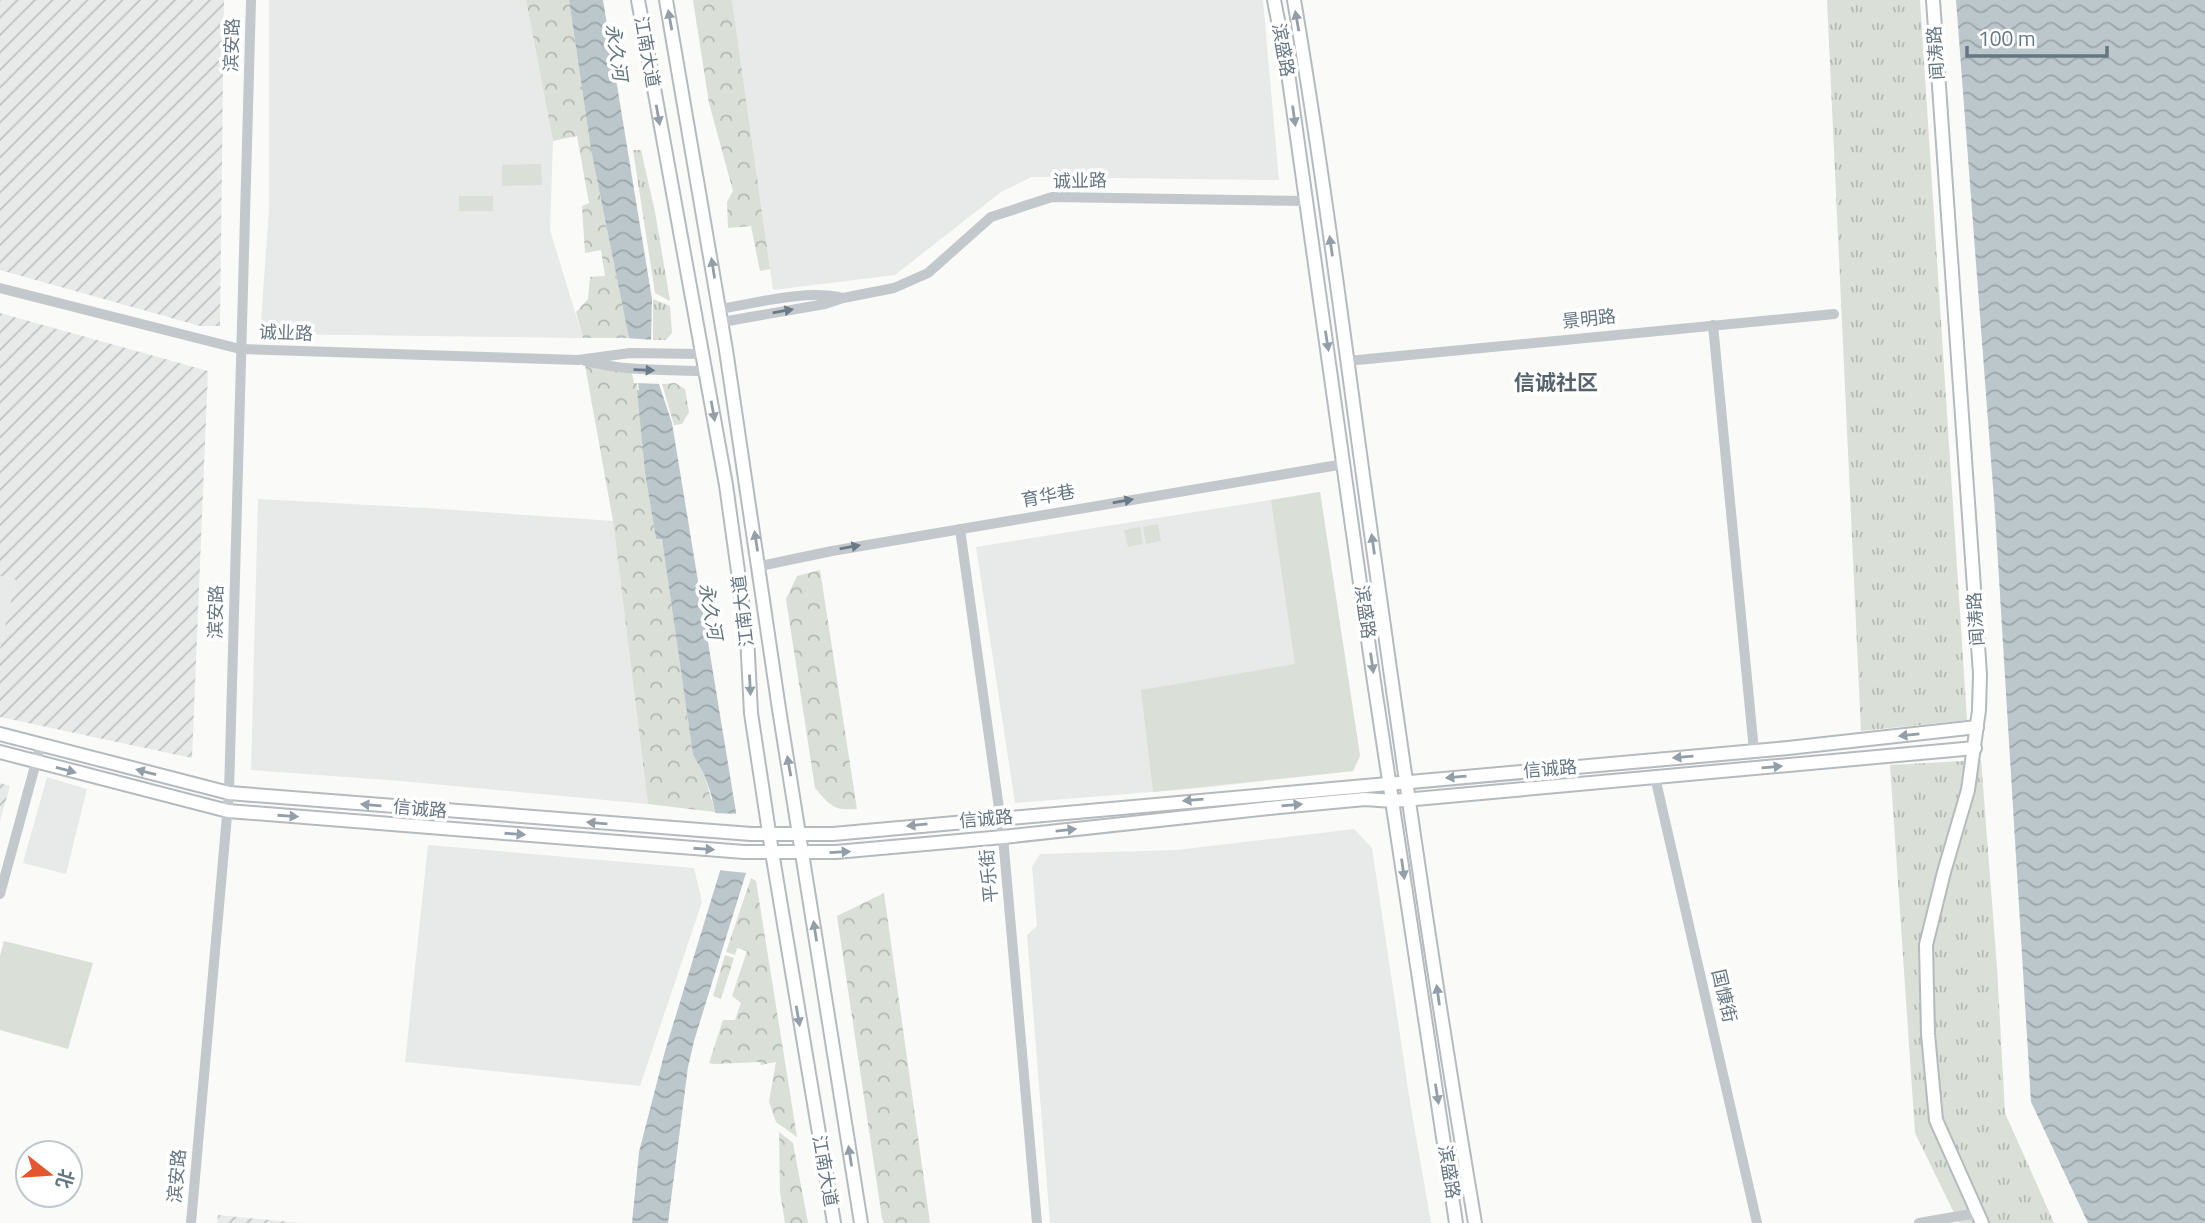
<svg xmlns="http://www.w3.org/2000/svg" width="2205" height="1223" viewBox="0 0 2205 1223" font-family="'Titillium Web','Noto Sans SC',sans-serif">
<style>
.built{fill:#e8e9e9}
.industrial{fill:url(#industrial-furrows)}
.grass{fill:url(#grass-tufts)}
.forest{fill:url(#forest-crowns)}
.pitch{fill:#dadfd7}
.water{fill:url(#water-waves)}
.pier{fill:#fafaf8}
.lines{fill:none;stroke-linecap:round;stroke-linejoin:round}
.major-casing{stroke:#b5babe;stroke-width:16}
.minor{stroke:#c3c8cc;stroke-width:10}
.major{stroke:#fff;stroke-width:12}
.oneway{fill:#939fa8}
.oneway2{fill:#6a7a87}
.labels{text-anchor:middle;stroke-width:7;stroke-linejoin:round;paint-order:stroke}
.street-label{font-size:18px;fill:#657683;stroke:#fff}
.water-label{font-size:19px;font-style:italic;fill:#60757c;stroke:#fff}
.quarter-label{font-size:21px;font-weight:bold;fill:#57646e;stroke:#fff}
</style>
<defs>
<pattern id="industrial-furrows" width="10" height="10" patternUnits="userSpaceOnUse" patternTransform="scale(1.75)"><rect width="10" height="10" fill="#e8e9e9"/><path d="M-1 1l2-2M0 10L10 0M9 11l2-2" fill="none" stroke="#c0c1c2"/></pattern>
<pattern id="grass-tufts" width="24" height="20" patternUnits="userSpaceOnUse" patternTransform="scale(1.75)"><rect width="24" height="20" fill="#dadfd7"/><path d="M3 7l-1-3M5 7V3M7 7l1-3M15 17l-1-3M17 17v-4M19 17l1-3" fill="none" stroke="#b4b9b4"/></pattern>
<pattern id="forest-crowns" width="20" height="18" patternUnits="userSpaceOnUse" patternTransform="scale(1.75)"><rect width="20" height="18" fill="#dadfd7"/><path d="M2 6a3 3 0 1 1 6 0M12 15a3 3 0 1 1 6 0" fill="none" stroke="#b4b9b4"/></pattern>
<pattern id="water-waves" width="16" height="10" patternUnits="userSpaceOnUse" patternTransform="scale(1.75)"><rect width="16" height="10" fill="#bbc7cb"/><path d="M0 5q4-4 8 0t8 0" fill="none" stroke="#9ca6aa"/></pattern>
</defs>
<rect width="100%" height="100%" fill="#fafaf8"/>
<g class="built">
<path d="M269,0H526L553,141L550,230L583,338L260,334L269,210Z"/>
<path d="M732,0H1263L1279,180L1032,177L1001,192L895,275L773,290Z"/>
<path d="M1320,492L1360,756L1353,771L1201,788L1015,803L976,547Z"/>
<path d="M258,499L426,508L613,521L648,804L401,781L251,770Z"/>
<path d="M0,576L16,580L0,648Z"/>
<path d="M47,777L87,789L66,874L23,863Z"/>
<path d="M1354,829L1372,848L1410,1102L1431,1223H1050L1027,935L1037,926L1032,867L1040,854L1176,850Z"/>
<path d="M428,845L694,868L702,902L640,1086L405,1062Z"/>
</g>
<g class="industrial">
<path d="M0,0H224L220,326H200L0,270Z"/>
<path d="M0,313L208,371L192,758L0,717V648L16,580L0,576Z"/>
<path d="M0,783L10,786L0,821Z"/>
<path d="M218,1215L301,1223H217Z"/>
</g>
<g class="grass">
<path d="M1827,0H1920L1967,720L1861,731Z"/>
<path d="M633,150H641L655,212L670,301L655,293Z"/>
<path d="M653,299L670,306L672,333L666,340H653Z"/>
<path d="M1981,760L1997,967L2005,1113L2054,1223H1959L1915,1133L1890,765Z"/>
</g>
<g class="forest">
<path d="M526,0H569L591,150L629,338H583L576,312L588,299L590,277L605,276L601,250L585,253L582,206L589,203L577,136L553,141Z"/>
<path d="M693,0H732L770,269L760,271L751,226L728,228L727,202L733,191L709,103Z"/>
<path d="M585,365L636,374L645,473L656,539L662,538L693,755L704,774L715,812L648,804L613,521Z"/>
<path d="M675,383L685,389L689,412L682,424L674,425L662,384Z"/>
<path d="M820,570L857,809C833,811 830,805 815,788L786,599L797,576Z"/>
<path d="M751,878L756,881L797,1137L776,1122L769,1102L776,1062L761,1065L760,1062L713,1064L709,1063L723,1020H735L741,1003L732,996L747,951L737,948L735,955L726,952Z"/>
<path d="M884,893L930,1223H884L882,1218L837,916Z"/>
<path d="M725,955L734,958L721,999L713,996Z"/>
<path d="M779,1132L793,1143L808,1223H785L780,1192Z"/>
</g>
<g class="pitch">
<path d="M541,164L542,185L502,186V165Z"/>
<rect x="459" y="196" width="34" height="15"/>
<path d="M1320,492L1360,756L1353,771L1153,792L1141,690L1295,664L1271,500Z"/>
<path d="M1158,524L1161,541L1146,544L1143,527Z"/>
<path d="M1140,527L1143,544L1128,547L1124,530Z"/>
<path d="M4,941L93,963L68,1049L0,1030V956Z"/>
</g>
<g class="water">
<path d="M569,0H603L652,299L651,342L659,384L672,423L746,873L694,1041L688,1067L668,1223H632L639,1152L665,1051L720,871L715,812L711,794L704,774L693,755L662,539H656L645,473L637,390H639L638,383L591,150Z"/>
<path d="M1956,0H2205V1223H2088L2031,1102L1995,513Z"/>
</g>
<g class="pier">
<path d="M625,338L655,340L662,384L634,383Z"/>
<path d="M713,813L739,814L747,873L717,870Z"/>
</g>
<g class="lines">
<g class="major-casing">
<g id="major">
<path d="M638,0L726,485L747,636L751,713L772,852L834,1223"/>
<path d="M666,0L726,350L779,709L861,1223"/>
<path d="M1274,0L1287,66L1373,675L1456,1223"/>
<path d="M1294,0C1320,153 1340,307 1361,461C1396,715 1432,970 1475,1223"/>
<path d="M1933,0L1980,674L1979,710L1968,790L1944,872L1926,945L1928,1034L1936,1120L1982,1223"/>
<path d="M0,734L229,793L751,834H833L1788,748L1977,727"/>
<path d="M0,752L228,811L744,852H836L1003,837L1279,807L1365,799L1393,801L1975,748"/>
</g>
</g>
<g class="minor">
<path d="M0,288L240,349L578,360L630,353L703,354"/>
<path d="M720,309C757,303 806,289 843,298"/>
<path d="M722,322L825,304L843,298L894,288L928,273L991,217L1052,197L1305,201"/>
<path d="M1713,325L1754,751"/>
<path d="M585,361C625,371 665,370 706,371"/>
<path d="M1347,361L1834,314"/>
<path d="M960,529L1003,837L1037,1223"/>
<path d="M760,566L832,551L1344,464"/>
<path d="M1655,777L1757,1223"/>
<path d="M0,894L41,744"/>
<path d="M191,1223L229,793L251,0"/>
<path d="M1919,1223L1977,1213"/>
</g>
<use href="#major" class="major"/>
</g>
<defs><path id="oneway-solid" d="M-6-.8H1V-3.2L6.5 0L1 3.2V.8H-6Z" transform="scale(1.75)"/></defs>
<g class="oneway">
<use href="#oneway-solid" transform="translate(670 20) rotate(-100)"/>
<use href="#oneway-solid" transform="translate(1297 21) rotate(-100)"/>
<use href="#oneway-solid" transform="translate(658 115) rotate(80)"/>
<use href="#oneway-solid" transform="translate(1294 116) rotate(82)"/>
<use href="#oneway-solid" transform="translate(1331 246) rotate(-98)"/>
<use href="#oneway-solid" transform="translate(713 268) rotate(-99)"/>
<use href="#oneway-solid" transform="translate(1327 341) rotate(81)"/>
<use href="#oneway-solid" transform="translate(713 411) rotate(80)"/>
<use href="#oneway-solid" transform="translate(756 541) rotate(-99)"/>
<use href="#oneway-solid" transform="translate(1373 544) rotate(-98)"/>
<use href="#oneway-solid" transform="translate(1372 663) rotate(82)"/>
<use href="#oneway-solid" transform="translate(750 685) rotate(87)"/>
<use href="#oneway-solid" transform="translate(1909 735) rotate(174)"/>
<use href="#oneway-solid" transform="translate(1683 757) rotate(175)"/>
<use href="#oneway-solid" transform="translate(789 766) rotate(-100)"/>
<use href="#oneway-solid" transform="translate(1772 767) rotate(-5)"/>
<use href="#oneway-solid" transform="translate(66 770) rotate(15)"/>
<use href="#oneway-solid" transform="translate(146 772) rotate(-165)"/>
<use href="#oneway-solid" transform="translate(1456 777) rotate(175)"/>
<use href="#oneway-solid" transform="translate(1193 800) rotate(175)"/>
<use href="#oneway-solid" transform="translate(371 805) rotate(-175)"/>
<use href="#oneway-solid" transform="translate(1292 805) rotate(-5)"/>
<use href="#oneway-solid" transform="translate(288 816) rotate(4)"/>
<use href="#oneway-solid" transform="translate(597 823) rotate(-175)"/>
<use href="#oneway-solid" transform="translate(917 825) rotate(174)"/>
<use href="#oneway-solid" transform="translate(1066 830) rotate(-6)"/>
<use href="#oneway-solid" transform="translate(515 834) rotate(4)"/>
<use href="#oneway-solid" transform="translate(704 849) rotate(4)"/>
<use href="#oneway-solid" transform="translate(840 852) rotate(-3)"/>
<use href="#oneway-solid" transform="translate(1403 869) rotate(82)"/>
<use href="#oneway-solid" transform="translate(815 931) rotate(-99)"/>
<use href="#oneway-solid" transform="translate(1438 995) rotate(-98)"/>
<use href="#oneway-solid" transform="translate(798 1016) rotate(80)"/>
<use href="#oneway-solid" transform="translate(1437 1094) rotate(81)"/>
<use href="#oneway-solid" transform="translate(850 1156) rotate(-99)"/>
</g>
<g class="oneway2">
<use href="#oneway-solid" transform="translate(783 311) rotate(-10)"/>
<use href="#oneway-solid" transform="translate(644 370) rotate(2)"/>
<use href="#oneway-solid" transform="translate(1123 501) rotate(-10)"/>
<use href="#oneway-solid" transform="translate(850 547) rotate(-10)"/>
</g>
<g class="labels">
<g class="street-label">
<text transform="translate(232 45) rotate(-88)" y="6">滨安路</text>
<text transform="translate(1283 50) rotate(80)" y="6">滨盛路</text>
<text transform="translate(647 52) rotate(80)" y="6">江南大道</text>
<text transform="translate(1936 53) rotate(-94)" y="6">闻涛路</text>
<text transform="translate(1080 181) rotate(-1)" y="6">诚业路</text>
<text transform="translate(1589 319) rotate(-6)" y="6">景明路</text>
<text transform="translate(286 333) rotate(2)" y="6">诚业路</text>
<text transform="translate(1048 496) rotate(-10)" y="6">育华巷</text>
<text transform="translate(743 611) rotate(-97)" y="6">江南大道</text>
<text transform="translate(216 612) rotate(-89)" y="6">滨安路</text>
<text transform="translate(1365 612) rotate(82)" y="6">滨盛路</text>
<text transform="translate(1976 619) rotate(-94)" y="6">闻涛路</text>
<text transform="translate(1550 769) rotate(-5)" y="6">信诚路</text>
<text transform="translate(420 809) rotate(5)" y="6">信诚路</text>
<text transform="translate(986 819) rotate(-5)" y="6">信诚路</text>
<text transform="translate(989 876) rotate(-95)" y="6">平乐街</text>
<text transform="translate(1724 996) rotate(77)" y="6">国慷街</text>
<text transform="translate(825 1171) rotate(80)" y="6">江南大道</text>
<text transform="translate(1449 1172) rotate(81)" y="6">滨盛路</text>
<text transform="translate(177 1176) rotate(-85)" y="6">滨安路</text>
</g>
<g class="water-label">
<text transform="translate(617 52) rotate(82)" y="7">永久河</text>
<text transform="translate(711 611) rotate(80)" y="7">永久河</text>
</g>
<g class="quarter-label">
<text x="1556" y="390">信诚社区</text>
</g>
</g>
<g transform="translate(49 1174) rotate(107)"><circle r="33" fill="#ffffff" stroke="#c1c8cd" stroke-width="2"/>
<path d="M0-5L12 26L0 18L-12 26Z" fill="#e4572e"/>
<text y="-10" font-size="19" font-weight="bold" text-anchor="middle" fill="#657683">北</text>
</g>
<path d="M1967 46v10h140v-10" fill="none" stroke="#657683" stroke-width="3.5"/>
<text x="1978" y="46" font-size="21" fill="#657683" stroke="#ffffff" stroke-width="5" paint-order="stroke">100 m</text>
</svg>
